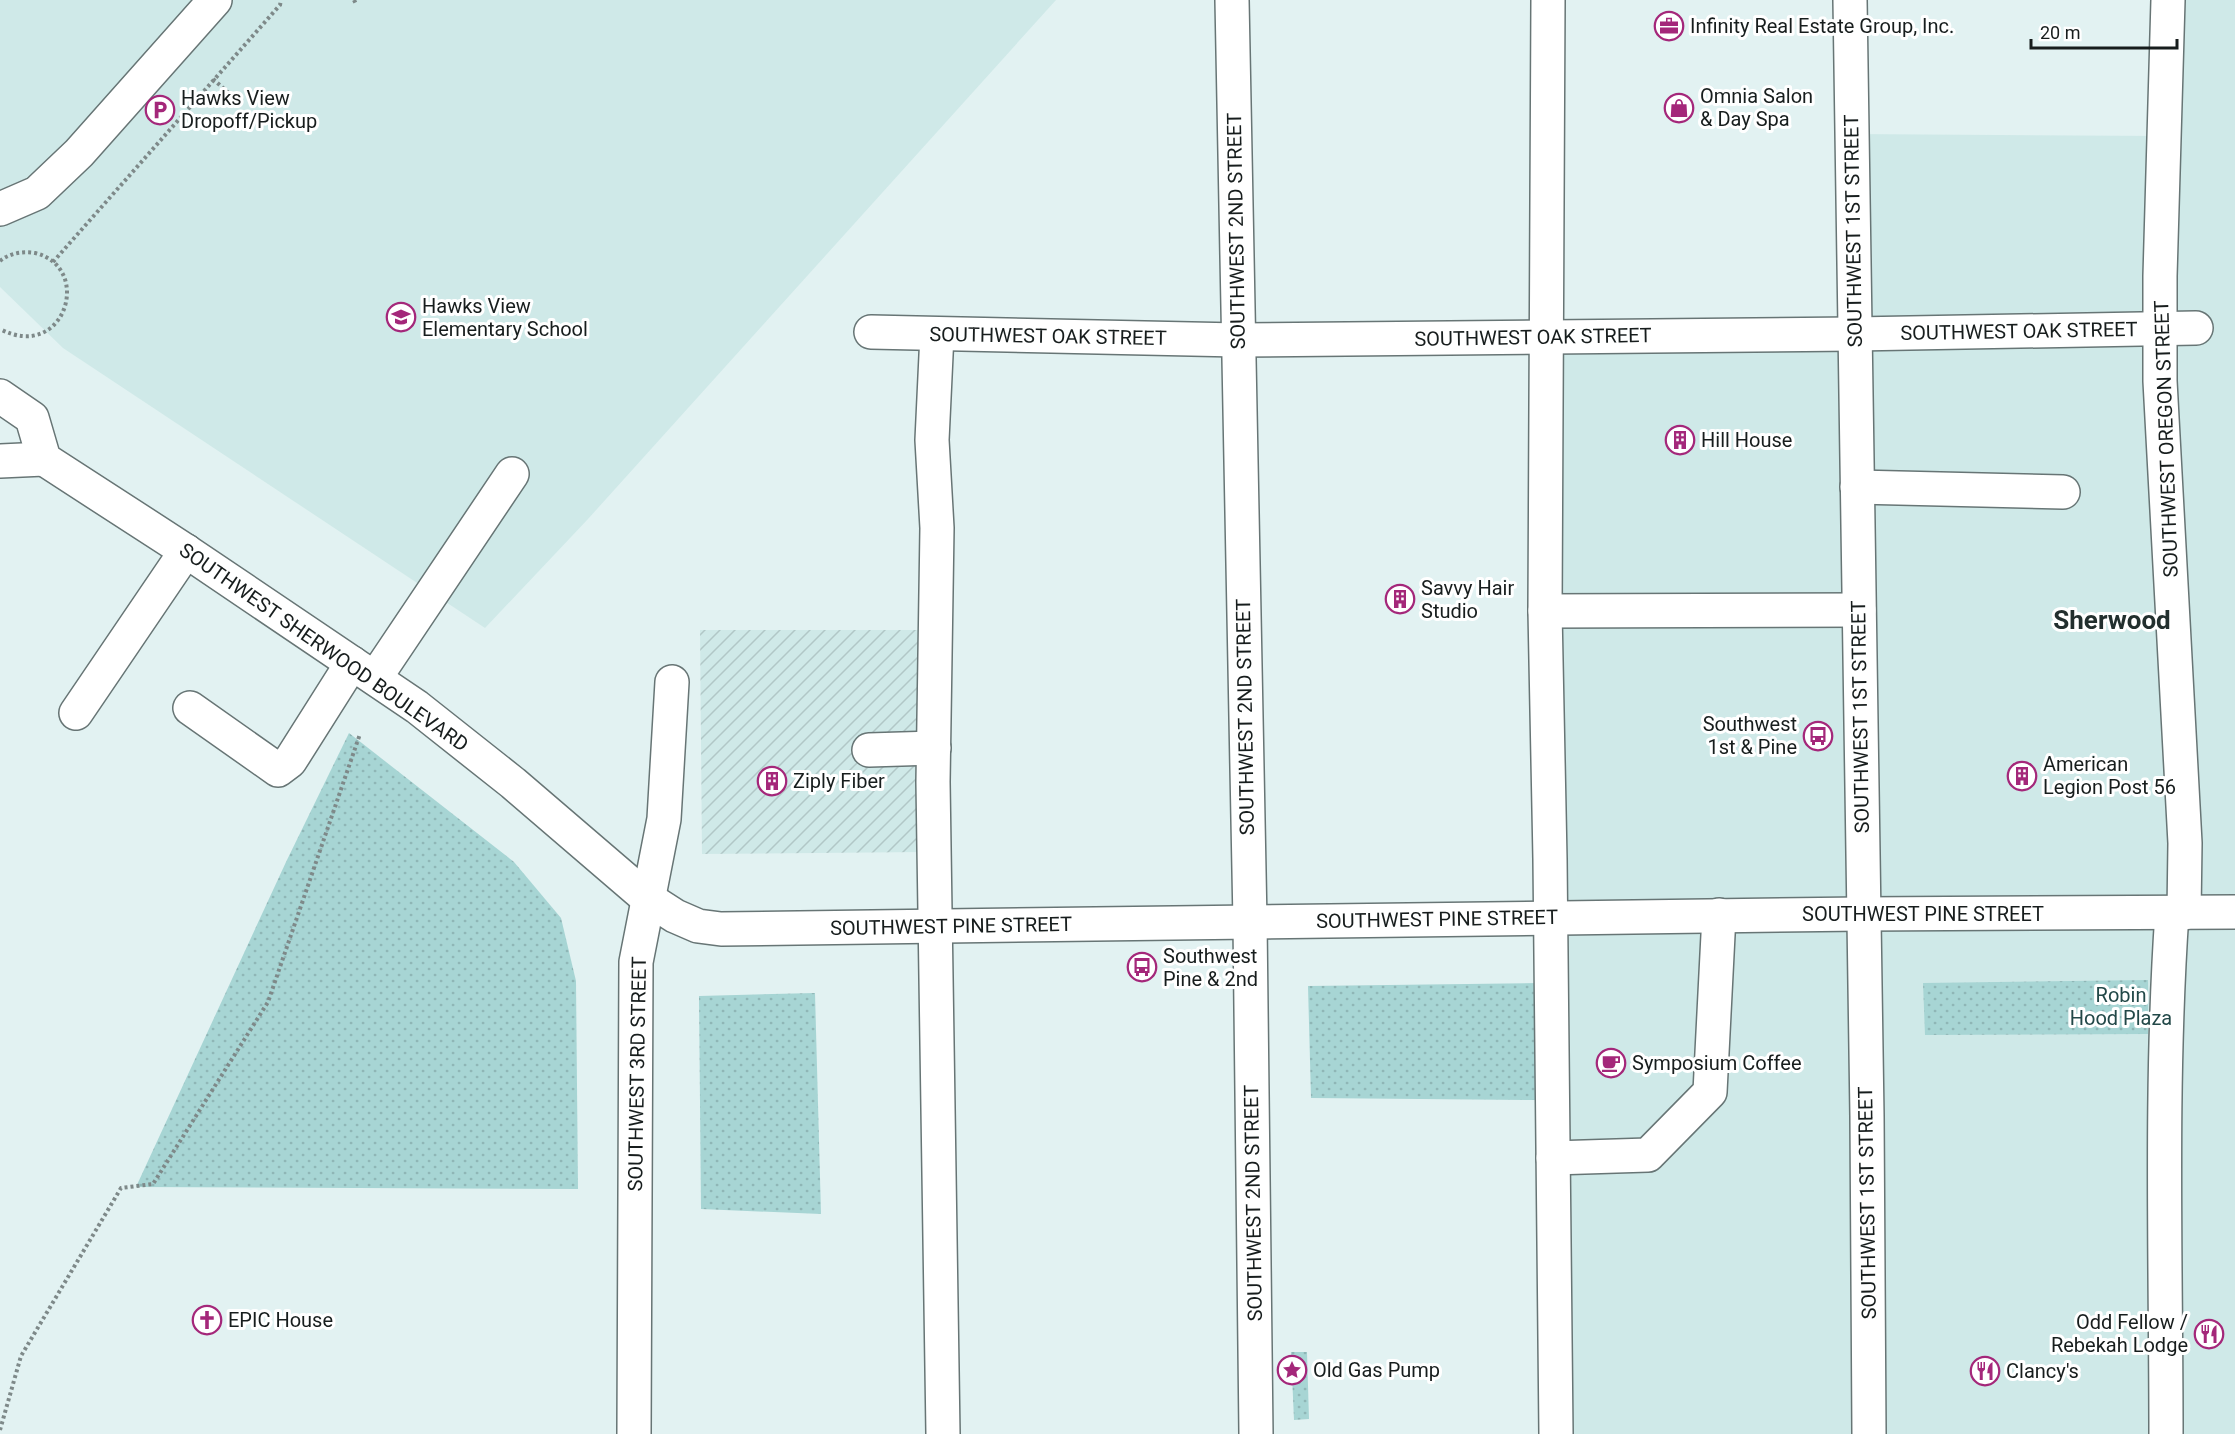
<svg xmlns="http://www.w3.org/2000/svg" width="2235" height="1434" viewBox="0 0 2235 1434" font-family="Roboto,sans-serif">
<style>
.built{fill:#cfe9e8}
.industrial{fill:url(#industrial-furrows)}
.green{fill:url(#green-dots)}
.lines{fill:none;stroke-linecap:round;stroke-linejoin:round}
.minor-casing{stroke:#677575;stroke-width:36}
.major-casing{stroke:#677575;stroke-width:36}
.path{stroke:#7e8989;stroke-width:4;stroke-dasharray:3 3;stroke-linecap:butt}
.minor{stroke:#fff;stroke-width:33}
.major{stroke:#fff;stroke-width:33}
.labels{text-anchor:middle;stroke-width:6;stroke-linejoin:round;paint-order:stroke}
.poi-label{font-size:20px;fill:#171d1d;stroke:#fff;text-anchor:start}
.street-label{font-size:20px;fill:#171d1d;stroke:#fff}
.park-label{font-size:20px;fill:#224848;stroke:#fff}
.district-label{font-size:26px;font-weight:bold;fill:#222f2e;stroke:#fff}
</style>
<defs>
<pattern id="industrial-furrows" width="10" height="10" patternUnits="userSpaceOnUse" patternTransform="scale(1.5)"><rect width="10" height="10" fill="#cfe9e8"/><path d="M-1 1l2-2M0 10L10 0M9 11l2-2" fill="none" stroke="#b1c7c7"/></pattern>
<pattern id="green-dots" width="8" height="8" patternUnits="userSpaceOnUse" patternTransform="scale(1.5)"><rect width="8" height="8" fill="#a7d5d4"/><path d="M2 2h.1M6 6h.1" fill="none" stroke="#8fb6b6" stroke-width="1.8" stroke-linecap="round"/></pattern>
</defs>
<rect width="100%" height="100%" fill="#e2f2f2"/>
<g class="built">
<path d="M0,0H1056L588,519L485,628L63,348L0,287Z"/>
<path d="M2167,0H2235V1434H1560L1545,337L1854,334L1851,134L2163,136Z"/>
</g>
<path class="industrial" d="M700,630H923L924,852L702,854Z"/>
<g class="green">
<path d="M349,733L514,862L561,918L576,981L578,1189L136,1187L286,862Z"/>
<path d="M2148,980V1034L1925,1035L1923,983Z"/>
<path d="M1539,983L1536,1100L1311,1098L1308,986Z"/>
<path d="M815,993L821,1214L701,1209L699,996Z"/>
<path d="M1291,1352H1307L1309,1419L1294,1420Z"/>
</g>
<g class="lines">
<g class="minor-casing">
<g id="minor">
<path d="M1232,0L1250,922L1256,1434"/>
<path d="M1548,0L1545,611L1550,859L1556,1434"/>
<path d="M2168,0L2160,276V381L2185,843L2184,913"/>
<path d="M0,209L37,193L79,153L215,0"/>
<path d="M871,332L1238,340L1855,334L2196,328"/>
<path d="M937,334L932,440L937,528L933,782L943,1434"/>
<path d="M0,461L44,459"/>
<path d="M1857,487L2063,492"/>
<path d="M1545,611L1859,610"/>
<path d="M375,678L512,474"/>
<path d="M190,708L278,770L290,761L352,663"/>
<path d="M76,713L186,551"/>
<path d="M869,750L934,748"/>
<path d="M1862,914L2235,912"/>
<path d="M1553,1158L1648,1155L1710,1092L1719,915"/>
<path d="M634,1434L636,962L664,819L672,682"/>
<path d="M2166,1434C2166,1261 2160,1086 2172,913"/>
</g>
</g>
<g class="major-casing">
<g id="major">
<path d="M1850,0L1867,1116L1869,1434"/>
<path d="M0,396L32,418L44,459L186,551L417,707L513,783L647,898L675,916L698,926L721,929L1862,914"/>
</g>
</g>
<g class="path">
<path d="M354,0L356,4"/>
<path d="M213,79L232,96"/>
<path d="M0,261C10,253 23,251 35,253C94,267 65,363 0,329"/>
<path d="M53,262L280,5L281,0"/>
<path d="M0,1430L21,1356L121,1188L153,1184L268,1002L360,734"/>
</g>
<use href="#minor" class="minor"/>
<use href="#major" class="major"/>
</g>
<defs>
<g id="office-ring" transform="scale(1.5)"><circle r="9.5" fill="#fff" stroke="#a4277a" stroke-width="1.5"/><path d="M-6-3h4V-5.5h4V-3h4V5H-6ZM-1-4.5V-3h2v-1.5ZM-6 0V1H6V0Z" fill="#a4277a"/></g>
<g id="shop-ring" transform="scale(1.5)"><circle r="9.5" fill="#fff" stroke="#a4277a" stroke-width="1.5"/><path d="M-5-2.5h2.3a2.7 3.5 0 0 1 5.4 0H5L5.5 6h-11ZM-1.5-2.5h3a1.5 2.3 0 0 0-3 0Z" fill="#a4277a"/></g>
<g id="parking-ring" transform="scale(1.5)"><circle r="9.5" fill="#fff" stroke="#a4277a" stroke-width="1.5"/><path d="M-3.5-5.5H1a3.5 3.5 0 0 1 0 7H-1V5.5H-3.5ZM-1-3.4V-.6H.8a1.4 1.4 0 0 0 0-2.8Z" fill="#a4277a"/></g>
<g id="school-ring" transform="scale(1.5)"><circle r="9.5" fill="#fff" stroke="#a4277a" stroke-width="1.5"/><path d="M0-5L7-2L0 1L-7-2ZM-4 1L0 2.5L4 1V4Q0 6-4 4Z" fill="#a4277a"/></g>
<g id="building-ring" transform="scale(1.5)"><circle r="9.5" fill="#fff" stroke="#a4277a" stroke-width="1.5"/><path d="M-4-6H4V6H1V3H-1V6H-4ZM-2.5-4.3h1.7v1.8h-1.7ZM.8-4.3h1.7v1.8H.8ZM-2.5-1h1.7V.8h-1.7ZM.8-1h1.7V.8H.8Z" fill="#a4277a"/></g>
<g id="bus-ring" transform="scale(1.5)"><circle r="9.5" fill="#fff" stroke="#a4277a" stroke-width="1.5"/><path d="M-5-6H5V4H4V6H2V4H-2V6H-4V4H-5ZM-3.5-4V0h7V-4ZM-3.5 1.2v1.5H-2V1.2ZM2 1.2v1.5H3.5V1.2Z" fill="#a4277a"/></g>
<g id="cafe-ring" transform="scale(1.5)"><circle r="9.5" fill="#fff" stroke="#a4277a" stroke-width="1.5"/><path d="M-5.5-4.5H6V0H3Q3 3.5 0 3.5H-2.5Q-5.5 3.5-5.5 0ZM3-3.2v2h1.7v-2ZM-6 4.5H4V6H-6Z" fill="#a4277a"/></g>
<g id="church-ring" transform="scale(1.5)"><circle r="9.5" fill="#fff" stroke="#a4277a" stroke-width="1.5"/><path d="M-1.2-6h2.4v3.5h3.3v2.4h-3.3V6h-2.4V-.1h-3.3v-2.4h3.3Z" fill="#a4277a"/></g>
<g id="restaurant-ring" transform="scale(1.5)"><circle r="9.5" fill="#fff" stroke="#a4277a" stroke-width="1.5"/><path d="M-5-6h1v4h1v-4h1v4h1v-4h1v5L-1.5 .5V6h-2V.5L-5-1ZM5-6V6H3V1.5H1.5Q1.5-4 5-6Z" fill="#a4277a"/></g>
<g id="sight-ring" transform="scale(1.5)"><circle r="9.5" fill="#fff" stroke="#a4277a" stroke-width="1.5"/><path d="M0-6L1.8-2.2L6-1.7L2.9 1.2L3.7 5.4L0 3.3L-3.7 5.4L-2.9 1.2L-6-1.7L-1.8-2.2Z" fill="#a4277a"/></g>
</defs>
<g fill-rule="evenodd">
<use href="#office-ring" x="1669" y="26"/>
<use href="#shop-ring" x="1679" y="108"/>
<use href="#parking-ring" x="160" y="110"/>
<use href="#school-ring" x="401" y="317"/>
<use href="#building-ring" x="1680" y="440"/>
<use href="#building-ring" x="1400" y="599"/>
<use href="#bus-ring" x="1818" y="736"/>
<use href="#building-ring" x="2022" y="776"/>
<use href="#building-ring" x="772" y="781"/>
<use href="#bus-ring" x="1142" y="967"/>
<use href="#cafe-ring" x="1611" y="1063"/>
<use href="#church-ring" x="207" y="1320"/>
<use href="#restaurant-ring" x="2209" y="1334"/>
<use href="#sight-ring" x="1292" y="1370"/>
<use href="#restaurant-ring" x="1985" y="1371"/>
</g>
<g class="labels">
<g class="poi-label">
<text x="1690" y="33">Infinity Real Estate Group, Inc.</text>
<text x="1700" y="103">Omnia Salon<tspan x="1700" dy="23">&amp; Day Spa</tspan></text>
<text x="181" y="105">Hawks View<tspan x="181" dy="23">Dropoff/Pickup</tspan></text>
<text x="422" y="313">Hawks View<tspan x="422" dy="23">Elementary School</tspan></text>
<text x="1701" y="447">Hill House</text>
<text x="1421" y="595">Savvy Hair<tspan x="1421" dy="23">Studio</tspan></text>
<text x="1797" y="731" text-anchor="end">Southwest<tspan x="1797" dy="23">1st &amp; Pine</tspan></text>
<text x="2043" y="771">American<tspan x="2043" dy="23">Legion Post 56</tspan></text>
<text x="793" y="788">Ziply Fiber</text>
<text x="1163" y="963">Southwest<tspan x="1163" dy="23">Pine &amp; 2nd</tspan></text>
<text x="1632" y="1070">Symposium Coffee</text>
<text x="228" y="1327">EPIC House</text>
<text x="2188" y="1329" text-anchor="end">Odd Fellow /<tspan x="2188" dy="23">Rebekah Lodge</tspan></text>
<text x="1313" y="1377">Old Gas Pump</text>
<text x="2006" y="1378">Clancy's</text>
</g>
<g class="street-label">
<text transform="translate(1236 231) rotate(-91)" y="7">SOUTHWEST 2ND STREET</text>
<text transform="translate(1853 231) rotate(-91)" y="7">SOUTHWEST 1ST STREET</text>
<text transform="translate(2019 331) rotate(-1)" y="7">SOUTHWEST OAK STREET</text>
<text transform="translate(1048 336) rotate(1)" y="7">SOUTHWEST OAK STREET</text>
<text transform="translate(1533 337) rotate(-1)" y="7">SOUTHWEST OAK STREET</text>
<text transform="translate(2166 439) rotate(-92)" y="7">SOUTHWEST OREGON STREET</text>
<text transform="translate(324 647) rotate(35)" y="7">SOUTHWEST SHERWOOD BOULEVARD</text>
<text transform="translate(1245 717) rotate(-91)" y="7">SOUTHWEST 2ND STREET</text>
<text transform="translate(1860 717) rotate(-91)" y="7">SOUTHWEST 1ST STREET</text>
<text x="1923" y="921">SOUTHWEST PINE STREET</text>
<text transform="translate(1437 919) rotate(-1)" y="7">SOUTHWEST PINE STREET</text>
<text transform="translate(951 926) rotate(-1)" y="7">SOUTHWEST PINE STREET</text>
<text transform="translate(637 1074) rotate(-89)" y="7">SOUTHWEST 3RD STREET</text>
<text transform="translate(1253 1203) rotate(-91)" y="7">SOUTHWEST 2ND STREET</text>
<text transform="translate(1867 1203) rotate(-91)" y="7">SOUTHWEST 1ST STREET</text>
</g>
<g class="park-label">
<text x="2121" y="1002">Robin<tspan x="2121" dy="23">Hood Plaza</tspan></text>
</g>
<g class="district-label">
<text x="2112" y="629">Sherwood</text>
</g>
</g>
<path d="M2031 39v9h146v-9" fill="none" stroke="#171d1d" stroke-width="3"/>
<text x="2040" y="39" font-size="18" fill="#171d1d" stroke="#ffffff" stroke-width="4.5" paint-order="stroke">20 m</text>
</svg>
